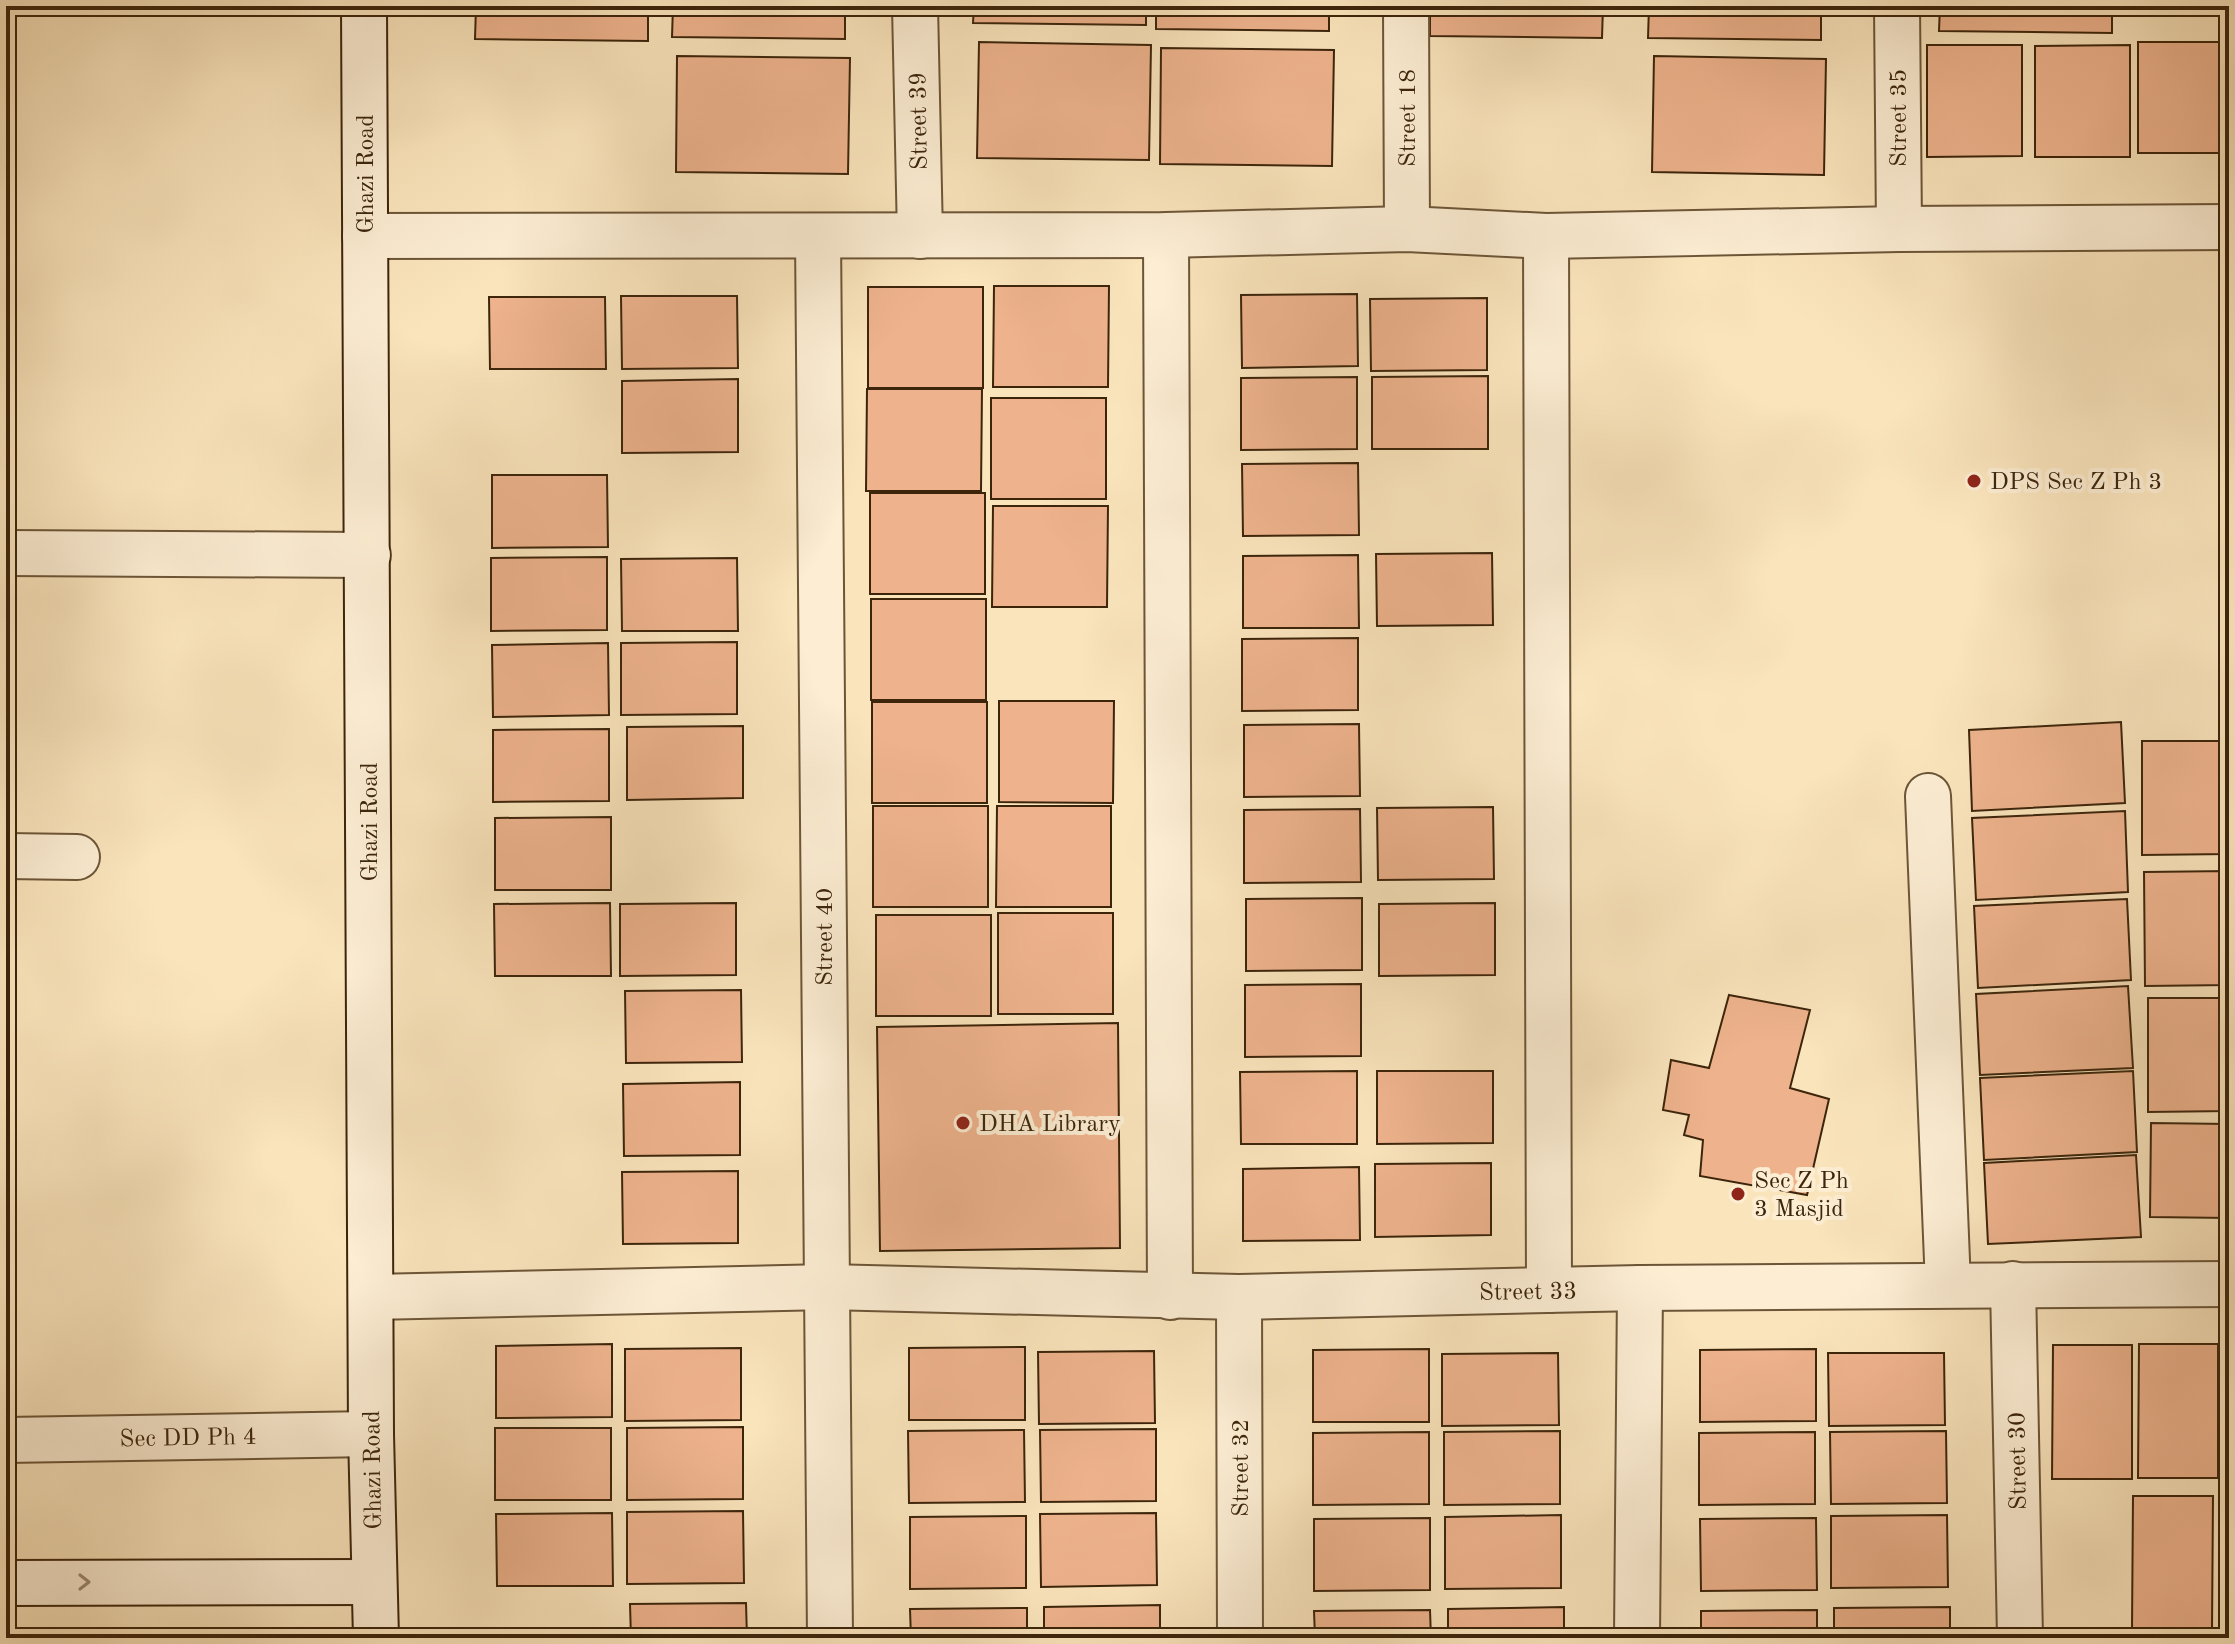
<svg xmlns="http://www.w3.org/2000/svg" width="2235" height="1644" viewBox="0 0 2235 1644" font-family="'Old Standard TT',serif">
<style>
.building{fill:#eeb38d;stroke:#3c250b;stroke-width:2}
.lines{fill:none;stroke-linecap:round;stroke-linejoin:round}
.street-casing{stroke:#6c5537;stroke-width:48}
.secondary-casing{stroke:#3c250b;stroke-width:48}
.street{stroke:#fcedd3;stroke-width:44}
.secondary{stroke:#fcedd3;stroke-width:44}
.oneway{stroke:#9c896f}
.poi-dot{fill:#8f2418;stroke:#fcedd3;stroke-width:3}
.labels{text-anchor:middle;stroke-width:8;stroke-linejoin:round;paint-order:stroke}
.street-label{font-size:24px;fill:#3c250b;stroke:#fcedd3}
.poi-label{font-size:24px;fill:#3c250b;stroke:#fcedd3;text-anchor:start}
</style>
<rect width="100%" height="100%" fill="#fae4bc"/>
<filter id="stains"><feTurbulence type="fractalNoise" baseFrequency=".0025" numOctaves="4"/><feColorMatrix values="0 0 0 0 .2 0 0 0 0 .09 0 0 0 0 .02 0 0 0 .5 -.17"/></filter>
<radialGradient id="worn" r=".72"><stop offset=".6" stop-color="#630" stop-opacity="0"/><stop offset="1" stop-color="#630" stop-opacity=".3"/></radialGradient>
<g class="building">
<path d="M476,6H648V41L475,39Z"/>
<path d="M673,6H845V39L672,37Z"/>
<path d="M974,6H1146V25L973,23Z"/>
<path d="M1156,6H1329V31L1156,29Z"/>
<path d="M1430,6H1603L1602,38L1430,36Z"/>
<path d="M1649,6H1821V40L1648,38Z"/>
<path d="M1940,6H2112V33L1939,31Z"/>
<path d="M979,42L1151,45L1149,160L977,158Z"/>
<rect x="2138" y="42" width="91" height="111"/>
<path d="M1927,45H2022V156L1927,157Z"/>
<path d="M2130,45V157H2035V46Z"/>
<path d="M1161,48L1334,50L1332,166L1160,164Z"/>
<path d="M677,56L850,58L848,174L676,172Z"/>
<path d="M1654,56L1826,59L1824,175L1652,172Z"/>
<path d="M994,286H1109L1108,387H993Z"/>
<rect x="868" y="287" width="115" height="101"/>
<path d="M1357,294L1358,366L1242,368L1241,295Z"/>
<path d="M621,296H737L738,368L622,369Z"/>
<path d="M489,297H605L606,369H490Z"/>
<path d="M1487,298V370L1371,371L1370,299Z"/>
<path d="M1488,376V449H1372V377Z"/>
<path d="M1357,377V449L1241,450V378Z"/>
<path d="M738,379V452L622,453V381Z"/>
<path d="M867,389H982L981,491H866Z"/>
<rect x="991" y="398" width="115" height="101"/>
<path d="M1358,463L1359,535L1243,536L1242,464Z"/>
<path d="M492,475H607L608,547L492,548Z"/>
<rect x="870" y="493" width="115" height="101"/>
<path d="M993,506H1108L1107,607H992Z"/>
<path d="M1492,553L1493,625L1377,626L1376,554Z"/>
<path d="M1358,555L1359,628H1243V556Z"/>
<path d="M607,557V630L491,631V558Z"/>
<path d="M737,558L738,631H622L621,559Z"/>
<rect x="871" y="599" width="115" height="101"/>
<path d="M1358,638V710L1242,711V639Z"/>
<path d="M737,642V714L621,715V643Z"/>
<path d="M608,643L609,715L493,717L492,645Z"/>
<path d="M999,701H1114L1113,803L999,802Z"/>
<rect x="872" y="702" width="115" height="101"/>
<path d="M2121,722L2125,803L1972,811L1969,730Z"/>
<path d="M1359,724L1360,796L1244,797V725Z"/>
<path d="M743,726V798L627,800V727Z"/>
<path d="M609,729V801L493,802V730Z"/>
<path d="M2142,741H2229V854L2142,855Z"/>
<rect x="873" y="806" width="115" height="101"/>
<path d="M997,806H1111V907H996Z"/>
<path d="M1493,807L1494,879L1378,880L1377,808Z"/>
<path d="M1360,809L1361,882L1244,883V810Z"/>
<path d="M2125,811L2128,892L1976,900L1972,818Z"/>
<path d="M611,817V890H495V818Z"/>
<path d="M2229,871V985L2145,986L2144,872Z"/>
<path d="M1362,898V970L1246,971V899Z"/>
<path d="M2127,899L2131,980L1978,988L1974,906Z"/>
<path d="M610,903L611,976H495L494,904Z"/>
<path d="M736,903V975L620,976V904Z"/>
<path d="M1495,903V975L1379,976V904Z"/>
<rect x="998" y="913" width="115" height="101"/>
<rect x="876" y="915" width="115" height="101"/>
<path d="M1361,984V1056L1245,1057V985Z"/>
<path d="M2128,986L2133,1068L1980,1075L1976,994Z"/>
<path d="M741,990L742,1062L626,1063L625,991Z"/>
<path d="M1729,995L1810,1010L1790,1088L1829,1099L1807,1195L1700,1176L1703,1140L1684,1135L1689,1115L1663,1110L1671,1060L1709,1068Z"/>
<path d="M2148,998H2229V1111L2148,1112Z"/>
<path d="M1118,1023L1120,1248L880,1251L877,1027Z"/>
<path d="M1357,1071V1144H1241L1240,1072Z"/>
<path d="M1377,1071H1493V1143L1377,1144Z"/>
<path d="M2133,1071L2137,1152L1984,1160L1980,1078Z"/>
<path d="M740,1082V1155L624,1156L623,1084Z"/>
<path d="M2151,1123L2229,1124V1218L2150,1217Z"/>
<path d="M2136,1155L2141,1237L1988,1244L1984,1163Z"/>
<path d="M1491,1163V1235L1375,1237V1164Z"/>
<path d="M1359,1167L1360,1240L1243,1241V1169Z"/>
<path d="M738,1171V1243L623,1244L622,1172Z"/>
<path d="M612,1344V1417L496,1418V1346Z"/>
<path d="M2139,1344H2218V1478H2138Z"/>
<path d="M2226,1344H2229V1478H2225Z"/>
<path d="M2053,1345H2132V1479H2052Z"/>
<path d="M1025,1347V1420H909V1348Z"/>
<path d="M741,1348V1420L625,1421V1349Z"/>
<path d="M1429,1349V1422H1313V1350Z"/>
<path d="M1816,1349V1421L1700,1422V1350Z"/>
<path d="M1154,1351L1155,1423L1039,1424L1038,1352Z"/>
<path d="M1558,1353L1559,1425L1442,1426V1354Z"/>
<path d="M1828,1353H1944L1945,1425L1829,1426Z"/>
<path d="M743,1427V1499L627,1500V1428Z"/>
<rect x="495" y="1428" width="116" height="72"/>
<path d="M1156,1429V1501L1041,1502L1040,1430Z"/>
<path d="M1024,1430L1025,1502L909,1503L908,1431Z"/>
<path d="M1560,1431V1504L1444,1505V1432Z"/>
<path d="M1946,1431L1947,1503L1831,1504L1830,1432Z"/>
<path d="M1429,1432V1504L1313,1505V1433Z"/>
<path d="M1815,1432V1504L1699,1505V1433Z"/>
<path d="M2221,1495H2229V1629H2220Z"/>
<path d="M2133,1496H2213L2212,1629H2132Z"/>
<path d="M743,1511L744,1583L627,1584V1512Z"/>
<path d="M612,1513L613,1586H497L496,1514Z"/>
<path d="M1156,1513L1157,1585L1041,1587L1040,1514Z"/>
<path d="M1561,1515V1588L1445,1589V1517Z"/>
<path d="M1947,1515L1948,1587L1831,1588V1516Z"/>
<path d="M1026,1516V1588L910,1589V1517Z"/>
<path d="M1430,1518V1590L1314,1591V1519Z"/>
<path d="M1816,1518L1817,1590L1701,1591L1700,1519Z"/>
<path d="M746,1603L747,1638H631L630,1604Z"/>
<path d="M1160,1605V1638H1044V1607Z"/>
<path d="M1564,1607V1638H1448V1609Z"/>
<path d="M1950,1607V1638H1834V1608Z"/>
<path d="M1027,1608V1638H911L910,1609Z"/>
<path d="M1430,1610L1431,1638H1315L1314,1611Z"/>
<path d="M1817,1610V1638H1701V1611Z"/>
</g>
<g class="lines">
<g class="street-casing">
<g id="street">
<path d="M915,6L920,236"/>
<path d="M1406,6L1407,229"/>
<path d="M1897,6L1899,229"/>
<path d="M1166,235L1170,1297"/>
<path d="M365,236L1166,235L1407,229L1546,236L1899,229L2229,227"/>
<path d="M818,236L830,1638"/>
<path d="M1546,236L1549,1290"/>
<path d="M6,553L368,555"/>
<path d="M1928,796L1948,1285"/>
<path d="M6,856L77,857"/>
<path d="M2013,1284L2020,1638"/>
<path d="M372,1297L827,1287L1239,1297L1640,1288L2229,1284"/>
<path d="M1239,1297L1240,1638"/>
<path d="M6,1440L371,1434"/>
<path d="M1637,1638L1640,1288"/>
</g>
</g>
<g class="secondary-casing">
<g id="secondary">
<path d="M364,6L371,1434L376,1638"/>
<path d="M6,1583L374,1582"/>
</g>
</g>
<use href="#street" class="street"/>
<use href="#secondary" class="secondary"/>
</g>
<defs><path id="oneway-chevron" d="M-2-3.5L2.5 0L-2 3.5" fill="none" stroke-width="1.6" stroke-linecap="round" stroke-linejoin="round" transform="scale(2)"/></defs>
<use class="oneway" href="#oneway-chevron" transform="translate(84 1582)"/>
<g class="poi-dot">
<circle cx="1974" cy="481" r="8"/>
<circle cx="963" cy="1123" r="8"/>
<circle cx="1738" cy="1194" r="8"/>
</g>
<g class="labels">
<g class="street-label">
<text transform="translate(1407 118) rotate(-90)" y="8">Street 18</text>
<text transform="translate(1898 118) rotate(-90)" y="8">Street 35</text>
<text transform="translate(918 121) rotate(-91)" y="8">Street 39</text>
<text transform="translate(365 174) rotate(-90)" y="8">Ghazi Road</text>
<text transform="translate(369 822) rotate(-90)" y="8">Ghazi Road</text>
<text transform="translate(824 937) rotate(-90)" y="8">Street 40</text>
<text transform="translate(1528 1291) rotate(-1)" y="8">Street 33</text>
<text transform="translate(188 1437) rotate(-1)" y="8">Sec DD Ph 4</text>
<text transform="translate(2017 1461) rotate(-91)" y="8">Street 30</text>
<text transform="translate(1240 1468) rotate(-90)" y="8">Street 32</text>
<text transform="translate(372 1470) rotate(-91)" y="8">Ghazi Road</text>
</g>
<g class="poi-label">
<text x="1990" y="489">DPS Sec Z Ph 3</text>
<text x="979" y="1131">DHA Library</text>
<text x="1754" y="1188">Sec Z Ph<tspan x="1754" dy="28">3 Masjid</tspan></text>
</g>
</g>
<rect width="2235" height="1644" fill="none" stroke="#fae4bc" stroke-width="32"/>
<rect x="8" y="8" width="2219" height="1628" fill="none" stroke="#3c250b" stroke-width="4"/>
<rect x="16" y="16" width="2203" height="1612" fill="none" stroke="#3c250b" stroke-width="2"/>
<rect width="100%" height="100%" filter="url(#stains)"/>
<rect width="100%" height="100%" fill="url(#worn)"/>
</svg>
